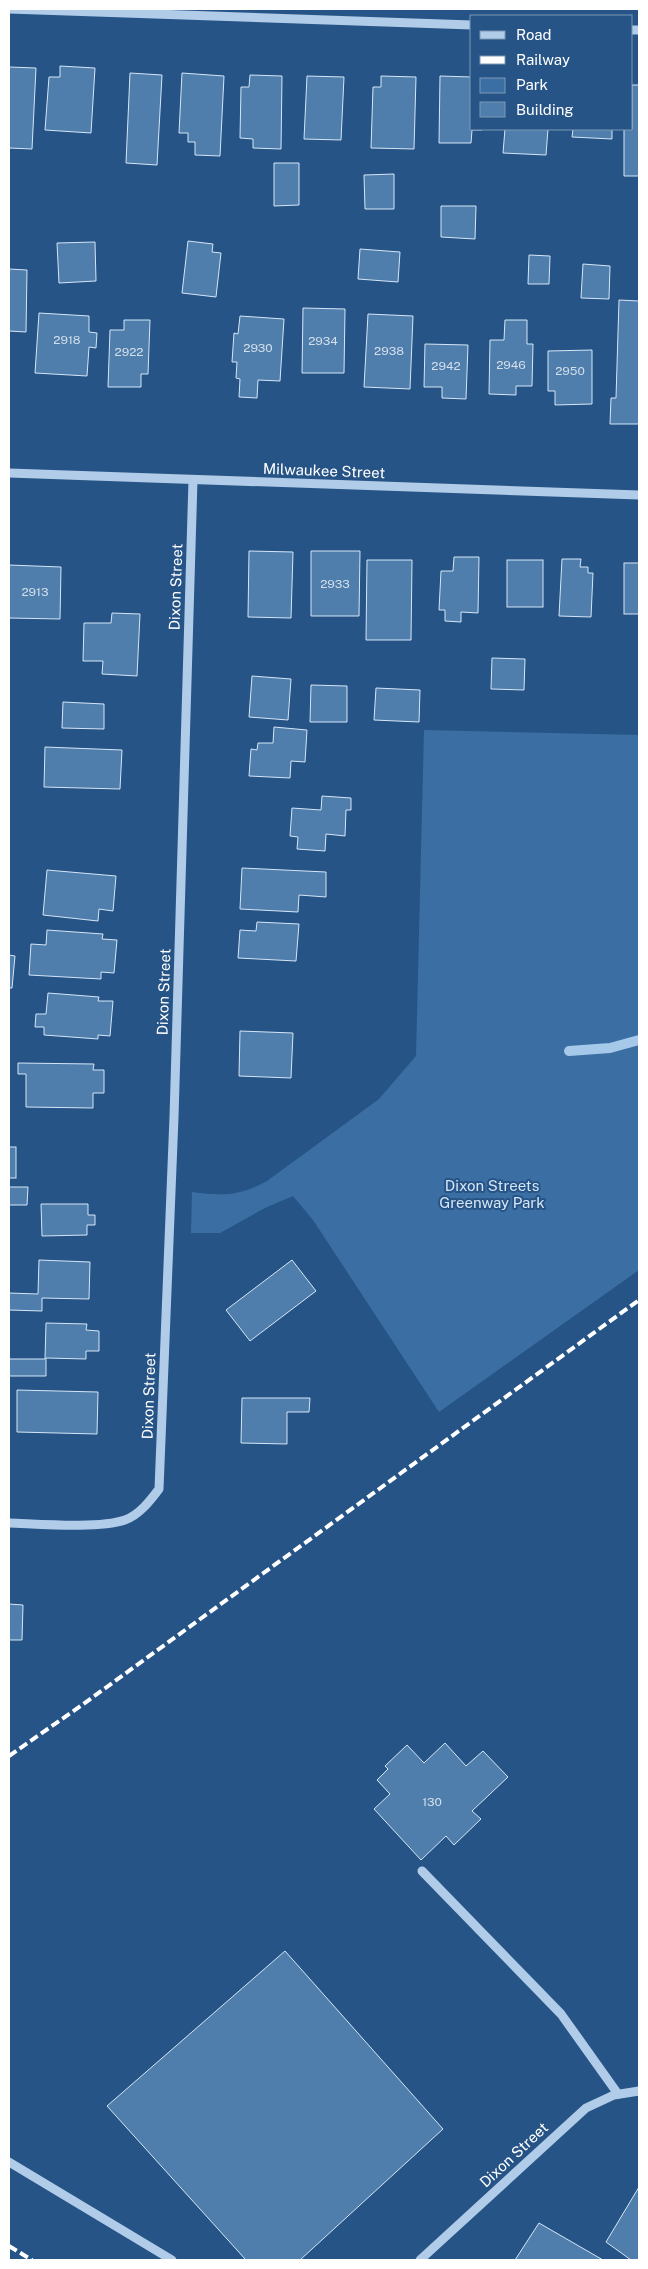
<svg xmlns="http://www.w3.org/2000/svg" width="648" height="2269" viewBox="0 0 648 2269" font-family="'Public Sans',sans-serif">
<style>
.green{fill:#3b6ea2}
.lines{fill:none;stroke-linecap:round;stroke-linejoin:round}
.stream{stroke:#a6c8e9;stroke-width:10}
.building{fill:#4f7ead;stroke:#d5e6f6}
.minor{stroke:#b1cce8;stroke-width:9}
.rail{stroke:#fff;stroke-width:4;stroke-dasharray:9 4;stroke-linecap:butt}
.labels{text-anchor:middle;stroke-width:4;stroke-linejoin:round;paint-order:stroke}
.number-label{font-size:12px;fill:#d3dfea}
.street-label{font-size:15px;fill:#fff;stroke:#275486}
.park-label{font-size:15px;fill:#d5e6f6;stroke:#275486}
</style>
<rect width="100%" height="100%" fill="#275486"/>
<path class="green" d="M424,730L639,735V1270L439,1412L313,1220L293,1196L265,1208L220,1233H191L192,1192C223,1196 239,1196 267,1181L379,1099L416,1056Z"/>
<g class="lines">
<path class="stream" d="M569,1051L610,1048L639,1040"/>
</g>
<g class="building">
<path d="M60,66L95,68L91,133L45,130L49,77H60Z"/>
<path d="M9,67L36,68L32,149L9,148Z"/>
<path d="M130,73L162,75L157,165L126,163Z"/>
<path d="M182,73L224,76L220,156L195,155V142H188V133H179Z"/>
<path d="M250,75L282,76L281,149L253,148V139L240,138L241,87H249Z"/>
<path d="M307,76L344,77L341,140L304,139Z"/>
<path d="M381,76L416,77L414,149L371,148L373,87H381Z"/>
<path d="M440,76L472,77V129H482V130H472L471,143H439Z"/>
<path d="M632,85H639V176H624V129H632Z"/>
<path d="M505,129H548L546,155L503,153Z"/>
<path d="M573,129H612V139L572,137Z"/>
<path d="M274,163H299V205L274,206Z"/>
<path d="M394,174V209H365L364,175Z"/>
<path d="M441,206H476L475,239L441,237Z"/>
<path d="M188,241L213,244L212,252L221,253L216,297L182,293Z"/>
<path d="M95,242L96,281L59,283L57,243Z"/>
<path d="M360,249L400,252L398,282L358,279Z"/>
<path d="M529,255L550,256L549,284H528Z"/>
<path d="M583,264L610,266L609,299L581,298Z"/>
<path d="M9,269L27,270L26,332L9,331Z"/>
<path d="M619,300L639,301V424H610L611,398H616Z"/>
<path d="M303,308L345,309L344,373H302Z"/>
<path d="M39,313L89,316V332L97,333L96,348L89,347L87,376L35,373Z"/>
<path d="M368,314L413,316L410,389L364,387Z"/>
<path d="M240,316L284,319L280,381L258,380L257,398L239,397L240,379L236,378L237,362H232L234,333L238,334Z"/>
<path d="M124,320H150L148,374H141V387H108L110,330H124Z"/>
<path d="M505,320H527V344H533L532,386H516V395L489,394L490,340H504Z"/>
<path d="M425,344L468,345L466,399L442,398V387H424Z"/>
<path d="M592,350V404L555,405V391H548V351Z"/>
<path d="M249,551L293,552L291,618L248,617Z"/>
<path d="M311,551H360L359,616H311Z"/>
<path d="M454,557H479L478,613L461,612V622L445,621V610H439L441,571H453Z"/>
<path d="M562,559H581L580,567H588V573H593L591,617L559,616Z"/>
<path d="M367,560H412L411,640H366Z"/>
<rect x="507" y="560" width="36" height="47"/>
<rect x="624" y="563" width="15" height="51"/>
<path d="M9,565L61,567L60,619L9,618Z"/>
<path d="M112,613L140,614L137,676L102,674L103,661H83L84,623H111Z"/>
<path d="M492,658L525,659L524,690L491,689Z"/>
<path d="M252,676L291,679L288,720L249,717Z"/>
<path d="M311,685L347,686V722H310Z"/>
<path d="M376,688L420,690L419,722L374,720Z"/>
<path d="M63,702L104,704V729L62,728Z"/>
<path d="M274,727L307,730L305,762L291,761L290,778L249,776L251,749L257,750L258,743H273Z"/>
<path d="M45,747L122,750L120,789L44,787Z"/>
<path d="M322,796L351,798V810H346L345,836L326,834L325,851L297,849L298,837L290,836L292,808L321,810Z"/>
<path d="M242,868L326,872V897L299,895L298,912L240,909Z"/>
<path d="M47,870L116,876L113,911L99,909L98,921L43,915Z"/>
<path d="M257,922L299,924L296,961L238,958L240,930L256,931Z"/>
<path d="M47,930L103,934L102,939L117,940L114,973L101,972V979L29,975L31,944L46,945Z"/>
<path d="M9,955L15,956L12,988H9Z"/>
<path d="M48,993L99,997L98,1001H113L110,1036L98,1035V1039L44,1035V1027H35L36,1014H46Z"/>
<path d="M240,1031L293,1033L291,1078L239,1076Z"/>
<path d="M18,1063L94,1064L93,1070H104V1093H93V1108L26,1107V1074H18Z"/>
<rect x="9" y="1147" width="7" height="31"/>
<path d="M9,1187H28L27,1205H9Z"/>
<path d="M41,1204H88V1215H95V1225H87V1235L42,1236Z"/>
<path d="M39,1260L90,1262L89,1299L42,1298V1311L9,1310V1293L38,1294Z"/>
<path d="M292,1260L316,1291L250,1341L226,1310Z"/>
<path d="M46,1323L87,1324L86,1330L99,1331V1351H86V1359L46,1358V1376H9V1359H45Z"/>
<path d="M17,1390L98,1392L97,1434L17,1432Z"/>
<path d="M242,1398H310L309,1412H287V1444L241,1443Z"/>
<path d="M9,1604L23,1605L22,1640H9Z"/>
<path d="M445,1743L466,1766L483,1751L508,1777L472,1811L481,1819L454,1845L446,1836L421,1860L374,1809L390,1794L377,1780L388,1769L385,1766L407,1745L424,1763Z"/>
<path d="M285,1951L443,2129L300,2260H246L107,2106Z"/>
<path d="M639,2187V2260H631L606,2242Z"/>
<path d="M539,2223L603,2260H515Z"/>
</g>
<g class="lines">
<g class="minor">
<path d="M9,9L472,25"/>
<path d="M632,30H639"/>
<path d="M9,473L639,495"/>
<path d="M9,1523C39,1524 98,1529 125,1520C139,1515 150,1501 159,1489L174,1117L193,480"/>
<path d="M422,1871L561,2014L618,2094"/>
<path d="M9,2162L172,2260"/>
<path d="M420,2260L586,2108L614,2095L639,2091"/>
</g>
<g class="rail">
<path d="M9,1756L82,1705L639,1300"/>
<path d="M9,2246L32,2260"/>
</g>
</g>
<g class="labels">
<g class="number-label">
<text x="67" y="344">2918</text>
<text x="323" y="345">2934</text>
<text x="258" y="352">2930</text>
<text x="389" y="355">2938</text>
<text x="129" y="356">2922</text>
<text x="511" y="369">2946</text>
<text x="446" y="370">2942</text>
<text x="570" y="375">2950</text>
<text x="335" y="588">2933</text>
<text x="35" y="596">2913</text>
<text x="432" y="1806">130</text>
</g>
<g class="street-label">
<text transform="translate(324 471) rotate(2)" y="5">Milwaukee Street</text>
<text transform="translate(176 587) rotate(-88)" y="5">Dixon Street</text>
<text transform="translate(164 992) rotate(-88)" y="5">Dixon Street</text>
<text transform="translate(149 1396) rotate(-88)" y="5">Dixon Street</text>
<text transform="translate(514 2155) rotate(-43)" y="5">Dixon Street</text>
</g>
<g class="park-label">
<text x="492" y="1191">Dixon Streets<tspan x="492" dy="17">Greenway Park</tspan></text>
</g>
</g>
<rect width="648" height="2269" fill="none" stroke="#ffffff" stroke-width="20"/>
<rect x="470" y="15" width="162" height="115" fill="#275486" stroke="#7d98b6"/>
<rect x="480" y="31" width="25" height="8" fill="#b1cce8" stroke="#7d98b6"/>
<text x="516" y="40" font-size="15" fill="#ffffff">Road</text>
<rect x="480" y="56" width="25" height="8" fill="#ffffff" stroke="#7d98b6"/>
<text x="516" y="65" font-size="15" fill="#ffffff">Railway</text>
<rect x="480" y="78" width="25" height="15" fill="#3b6ea2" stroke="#7d98b6"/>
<text x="516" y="90" font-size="15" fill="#ffffff">Park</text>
<rect x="480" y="102" width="25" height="15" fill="#4f7ead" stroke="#7d98b6"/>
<text x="516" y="115" font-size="15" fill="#ffffff">Building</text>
</svg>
